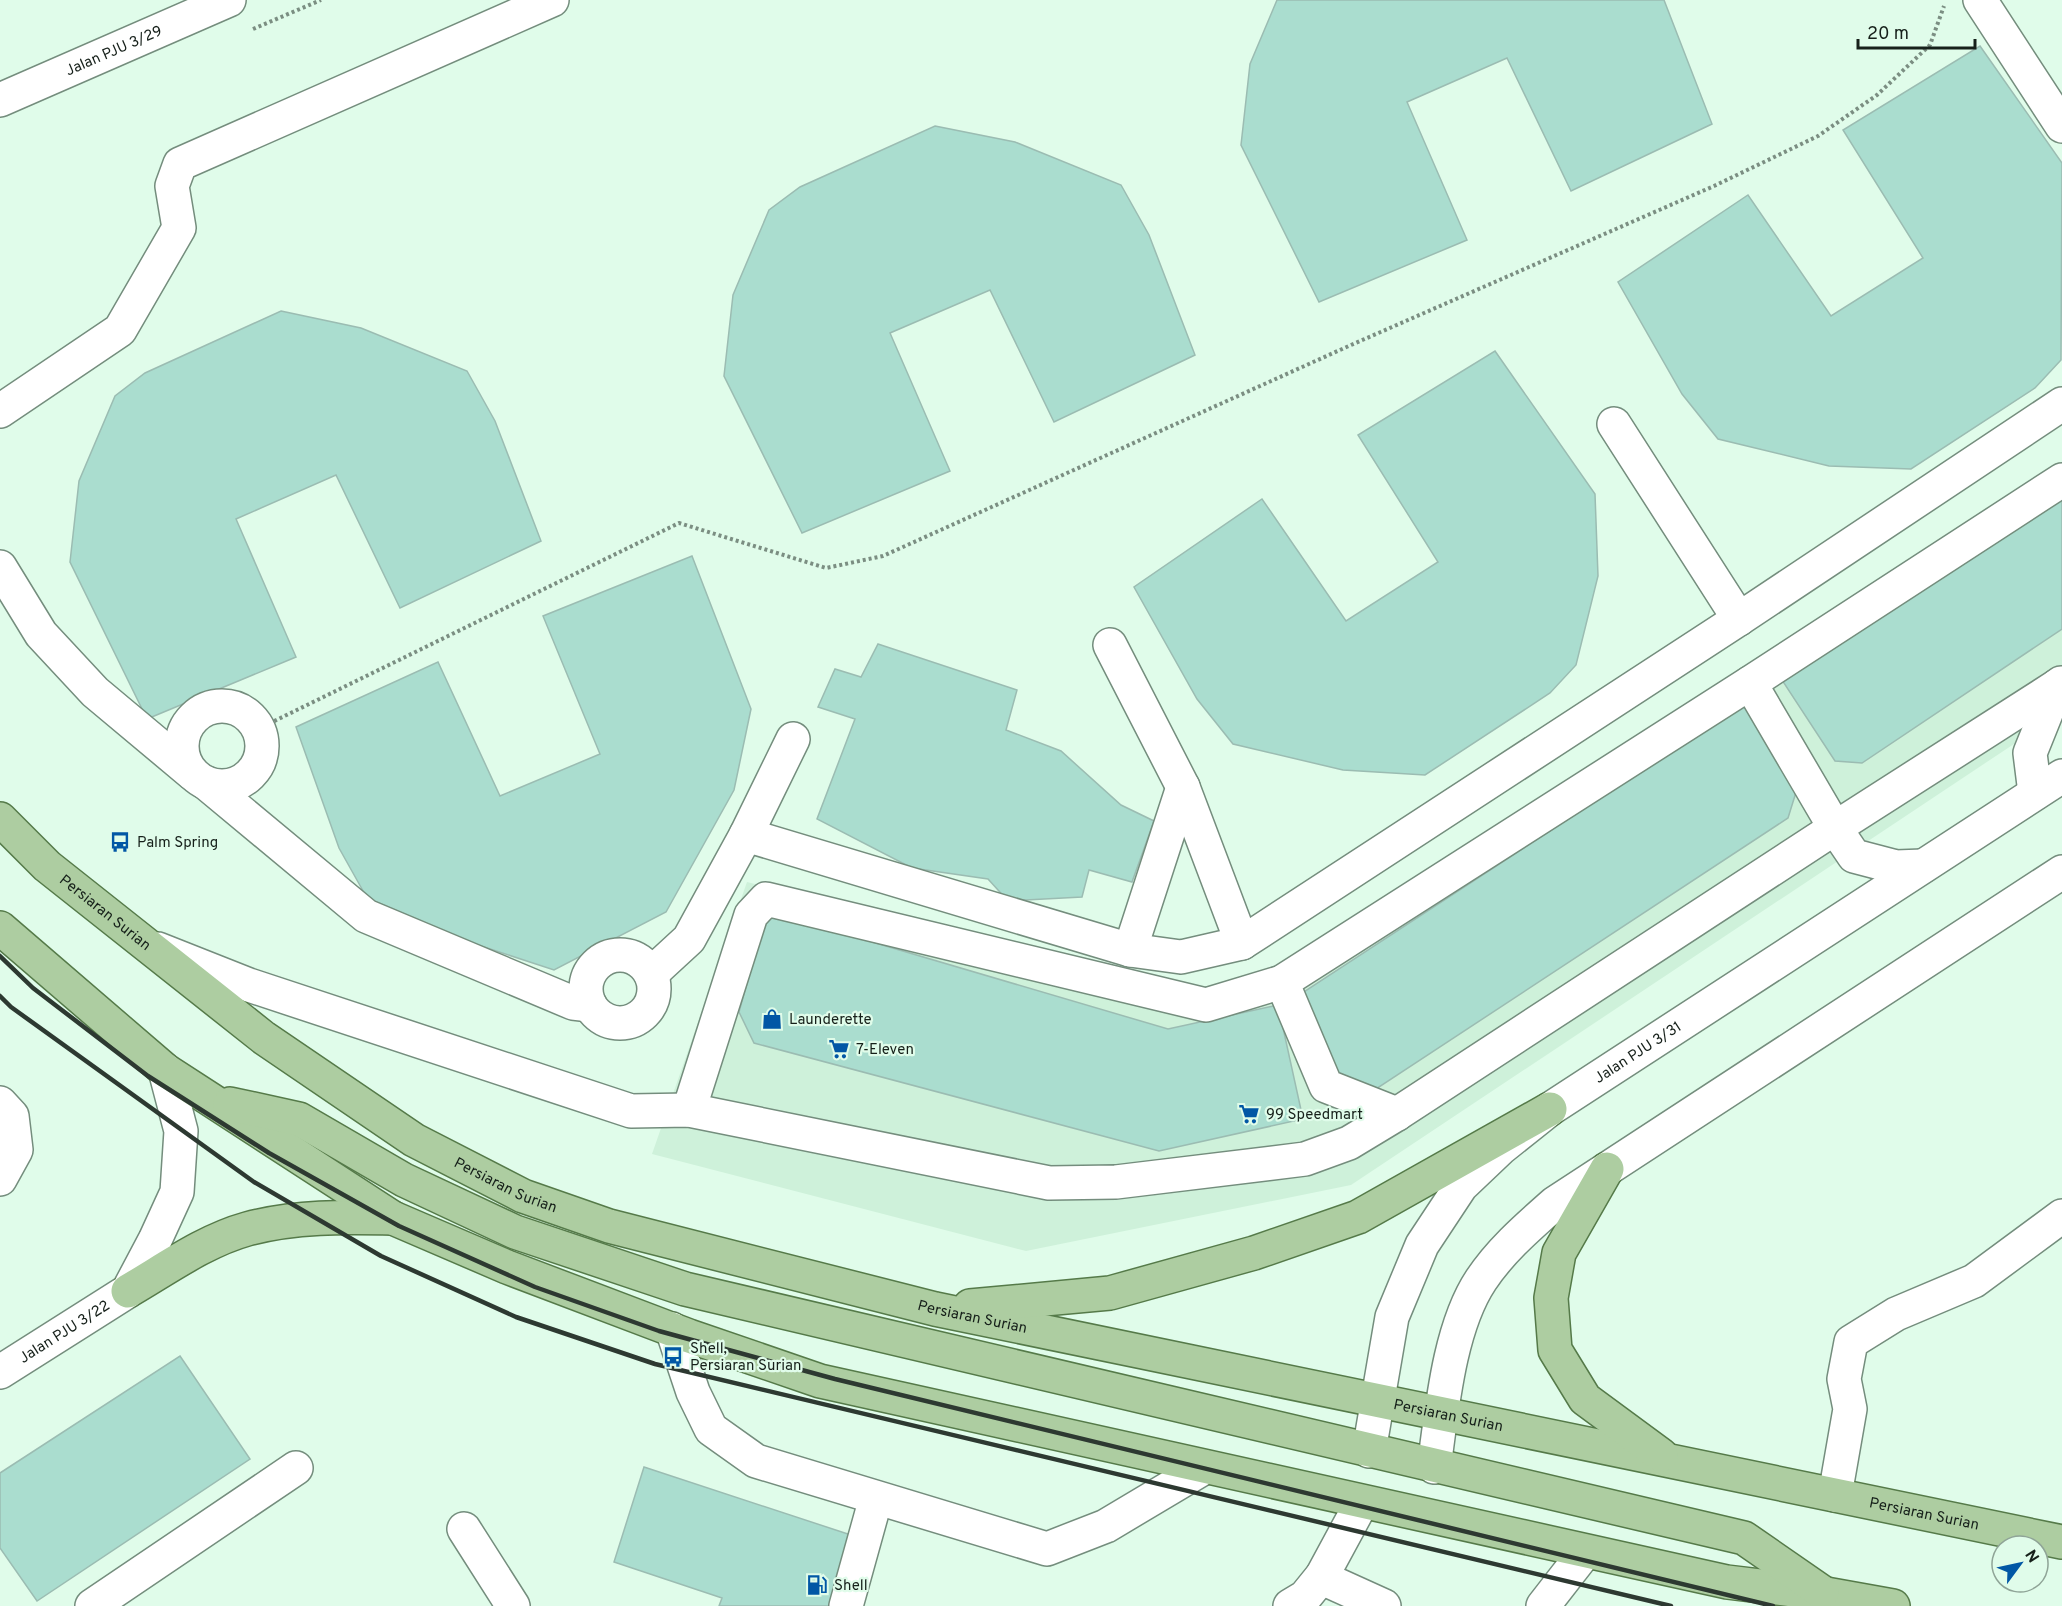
<svg xmlns="http://www.w3.org/2000/svg" width="2062" height="1606" viewBox="0 0 2062 1606" font-family="Overpass,sans-serif">
<style>
.built{fill:#cef1da}
.building{fill:#aaddcf;stroke:#9bbcb2;stroke-width:1.5}
.lines{fill:none;stroke-linecap:round;stroke-linejoin:round}
.minor-casing{stroke:#748d7d;stroke-width:36}
.major-casing{stroke:#557a49;stroke-width:36}
.path{stroke:#7b8e82;stroke-width:4;stroke-dasharray:3 3;stroke-linecap:butt}
.minor{stroke:#fff;stroke-width:33}
.major{stroke:#adcda1;stroke-width:33}
.rail{stroke:#2d3931;stroke-width:4.5}
.labels{text-anchor:middle;stroke-width:4.5;stroke-linejoin:round;paint-order:stroke}
.street-label{font-size:15px;fill:#16201a;stroke:#e0fcea}
.poi-label{font-size:15px;fill:#16201a;stroke:#e0fcea;text-anchor:start}
</style>
<rect width="100%" height="100%" fill="#e0fcea"/>
<path class="built" d="M2062,465V712L1351,1185L1026,1251L652,1154L747,882L1194,996L1293,964Z"/>
<g class="building">
<path d="M1277,0H1664L1712,124L1571,191L1507,58L1407,102L1467,240L1319,302L1241,145L1250,64Z"/>
<path d="M1980,46L2062,163L2061,360L2035,388L1911,469L1829,466L1718,439L1682,394L1618,282L1748,195L1831,316L1923,258L1843,130Z"/>
<path d="M935,126L1015,142L1121,185L1149,235L1195,355L1054,422L990,290L890,333L950,471L802,533L724,376L733,295L769,210L800,187Z"/>
<path d="M281,311L361,328L467,371L495,421L541,541L400,608L336,475L236,519L296,657L147,719L70,562L79,481L115,396L145,373Z"/>
<path d="M1495,351L1595,494L1598,576L1576,665L1550,693L1425,775L1343,770L1233,744L1197,699L1134,587L1262,499L1346,621L1438,562L1358,435Z"/>
<path d="M2062,489V629L1862,763L1835,761L1778,674Z"/>
<path d="M692,556L751,709L734,790L666,912L554,970L472,943L367,898L339,848L296,727L438,662L500,796L600,754L543,616Z"/>
<path d="M878,644L1017,690L1006,730L1061,751L1121,805L1154,821L1132,882L1089,870L1082,897L1008,901L988,879L912,868L817,819L855,719L818,707L835,669L861,677Z"/>
<path d="M1744,704L1797,789L1788,818L1373,1091L1336,1083L1299,995Z"/>
<path d="M767,911L1168,1029L1278,1005L1303,1119L1159,1151L754,1043L739,1012Z"/>
<path d="M180,1356L250,1459L37,1601L0,1548V1473Z"/>
<path d="M644,1467L854,1536L832,1606H719L722,1598L614,1562Z"/>
</g>
<g class="lines">
<g class="minor-casing">
<g id="minor">
<path d="M1980,0L2062,126"/>
<path id="s1" d="M0,100L229,0"/>
<path d="M0,411L120,330L179,228L172,186L180,164L552,0"/>
<path d="M1614,424L1739,619"/>
<path d="M0,567L41,634L95,692L193,774"/>
<path d="M1110,645L1183,787L1242,943"/>
<path d="M1750,683L1835,828L1854,856L1896,867L1923,866"/>
<circle cx="222" cy="746" r="40"/>
<path d="M206,783L366,916L573,1003L590,1005"/>
<path d="M2035,793L2030,753L2057,686L2061,683"/>
<path d="M746,835L793,739"/>
<path d="M158,949L249,985L631,1111L689,1110L1049,1183L1116,1182L1305,1159L1349,1143L1397,1114L1835,828L2057,686"/>
<path d="M1130,950L1183,787"/>
<circle cx="620" cy="989" r="34"/>
<path d="M651,974L689,939L746,835L1130,950L1181,957L1242,943L1739,619L2062,404"/>
<path d="M1282,982L1326,1086L1397,1114"/>
<path d="M0,1103L12,1116L16,1150L0,1179"/>
<path d="M689,1110L751,915L766,899L1206,1005L1282,982L1750,683L2062,480"/>
<path d="M672,1329L693,1392L711,1429L756,1461L1047,1549L1106,1526L1205,1467"/>
<path id="s2" d="M0,1372L128,1291L155,1240L177,1192L181,1131L165,1070"/>
<path id="s3" d="M1369,1451L1392,1317L1422,1245L1461,1186L1501,1148L1550,1109L2062,776"/>
<path d="M1434,1467C1442,1409 1449,1328 1481,1280C1501,1250 1528,1227 1555,1203L2062,872"/>
<path d="M1835,1495L1850,1409L1844,1379L1851,1342L1896,1314L1974,1281L2062,1216"/>
<path d="M464,1529L513,1606"/>
<path d="M1322,1576L1331,1582L1384,1606"/>
<path d="M92,1606L296,1468"/>
<path d="M846,1606L876,1498"/>
<path d="M1290,1606L1305,1597L1322,1576L1362,1502"/>
<path d="M1543,1606L1585,1552"/>
</g>
</g>
<g class="major-casing">
<g id="major">
<path id="s4" d="M0,819L47,866L264,1038L414,1140L523,1196L609,1226L935,1309L2062,1542"/>
<path d="M0,928L165,1070L393,1218L507,1267L689,1336L820,1381L1727,1582L1826,1594L1893,1606"/>
<path d="M230,1104L299,1119L404,1180L515,1232L685,1289L1744,1538L1822,1592"/>
<path d="M1607,1169L1559,1253L1551,1298L1555,1350L1585,1399L1661,1455"/>
<path d="M128,1291C166,1269 204,1241 247,1229C295,1216 344,1217 393,1218"/>
<path d="M970,1306L1110,1293L1254,1253L1358,1217L1550,1109"/>
</g>
</g>
<g class="path">
<path d="M253,29L321,0"/>
<path d="M258,729L679,523L826,568L883,556L1351,345L1714,186L1818,136L1877,95L1930,45L1944,6"/>
</g>
<use href="#minor" class="minor"/>
<use href="#major" class="major"/>
<g class="rail">
<path d="M0,956L33,988L148,1076L269,1153L399,1226L535,1287L659,1331L835,1379L1773,1606"/>
<path d="M0,996L11,1007L254,1182L381,1256L516,1317L655,1364L1671,1606"/>
</g>
</g>
<defs>
<g id="bus-bare" transform="scale(1.62)"><path d="M-5-6H5V4H4V6H2V4H-2V6H-4V4H-5ZM-3.5-4V0h7V-4ZM-3.5 1.2v1.5H-2V1.2ZM2 1.2v1.5H3.5V1.2Z" fill="#0157a5" stroke="#e0fcea" stroke-width="2.5" paint-order="stroke"/></g>
<g id="shop-bare" transform="scale(1.62)"><path d="M-5-2.5h2.3a2.7 3.5 0 0 1 5.4 0H5L5.5 6h-11ZM-1.5-2.5h3a1.5 2.3 0 0 0-3 0Z" fill="#0157a5" stroke="#e0fcea" stroke-width="2.5" paint-order="stroke"/></g>
<g id="supermarket-bare" transform="scale(1.62)"><path d="M-6-5.5h2.5l.6 2H6L4.5 2H-2.5L-4.4-4H-6ZM-1.5 3.2a1.3 1.3 0 1 0 .1 0ZM3 3.2a1.3 1.3 0 1 0 .1 0Z" fill="#0157a5" stroke="#e0fcea" stroke-width="2.5" paint-order="stroke"/></g>
<g id="fuel-bare" transform="scale(1.62)"><path d="M-5.5-6h7V0h2V4h1.3V-2.5L3-4.5l.8-.8L6-3V5H2.5V1h-1V6h-7ZM-4.2-4.7v3.2H.2V-4.7Z" fill="#0157a5" stroke="#e0fcea" stroke-width="2.5" paint-order="stroke"/></g>
</defs>
<g fill-rule="evenodd">
<use href="#bus-bare" x="120" y="842"/>
<use href="#shop-bare" x="772" y="1019"/>
<use href="#supermarket-bare" x="839" y="1049"/>
<use href="#supermarket-bare" x="1249" y="1114"/>
<use href="#bus-bare" x="673" y="1357"/>
<use href="#fuel-bare" x="817" y="1585"/>
</g>
<g class="labels">
<g class="street-label">
<text dy="5" stroke="none"><textPath href="#s1" startOffset="124">Jalan PJU 3/29</textPath></text>
<text dy="5" stroke="none"><textPath href="#s4" startOffset="141">Persiaran Surian</textPath></text>
<text dy="5" stroke="none"><textPath href="#s3" startOffset="507">Jalan PJU 3/31</textPath></text>
<text dy="5" stroke="none"><textPath href="#s4" startOffset="627">Persiaran Surian</textPath></text>
<text dy="5" stroke="none"><textPath href="#s4" startOffset="1113">Persiaran Surian</textPath></text>
<text dy="5" stroke="none"><textPath href="#s2" startOffset="76">Jalan PJU 3/22</textPath></text>
<text dy="5" stroke="none"><textPath href="#s4" startOffset="1599">Persiaran Surian</textPath></text>
<text dy="5" stroke="none"><textPath href="#s4" startOffset="2085">Persiaran Surian</textPath></text>
</g>
<g class="poi-label">
<text x="137" y="847">Palm Spring</text>
<text x="789" y="1024">Launderette</text>
<text x="856" y="1054">7-Eleven</text>
<text x="1266" y="1119">99 Speedmart</text>
<text x="690" y="1353">Shell,<tspan x="690" dy="17">Persiaran Surian</tspan></text>
<text x="834" y="1590">Shell</text>
</g>
</g>
<g transform="translate(2020 1564) rotate(57)"><circle r="28" fill="#e0fcea" stroke="#8fa497" stroke-width="1.5"/>
<path d="M0-4.5L10 22L0 15L-10 22Z" fill="#0157a5"/>
<text y="-9" font-size="16" font-weight="bold" text-anchor="middle" fill="#16201a">N</text>
</g>
<path d="M1858 39v9h117v-9" fill="none" stroke="#16201a" stroke-width="3"/>
<text x="1867" y="39" font-size="18" fill="#16201a" stroke="#e0fcea" stroke-width="4.5" paint-order="stroke">20 m</text>
</svg>
